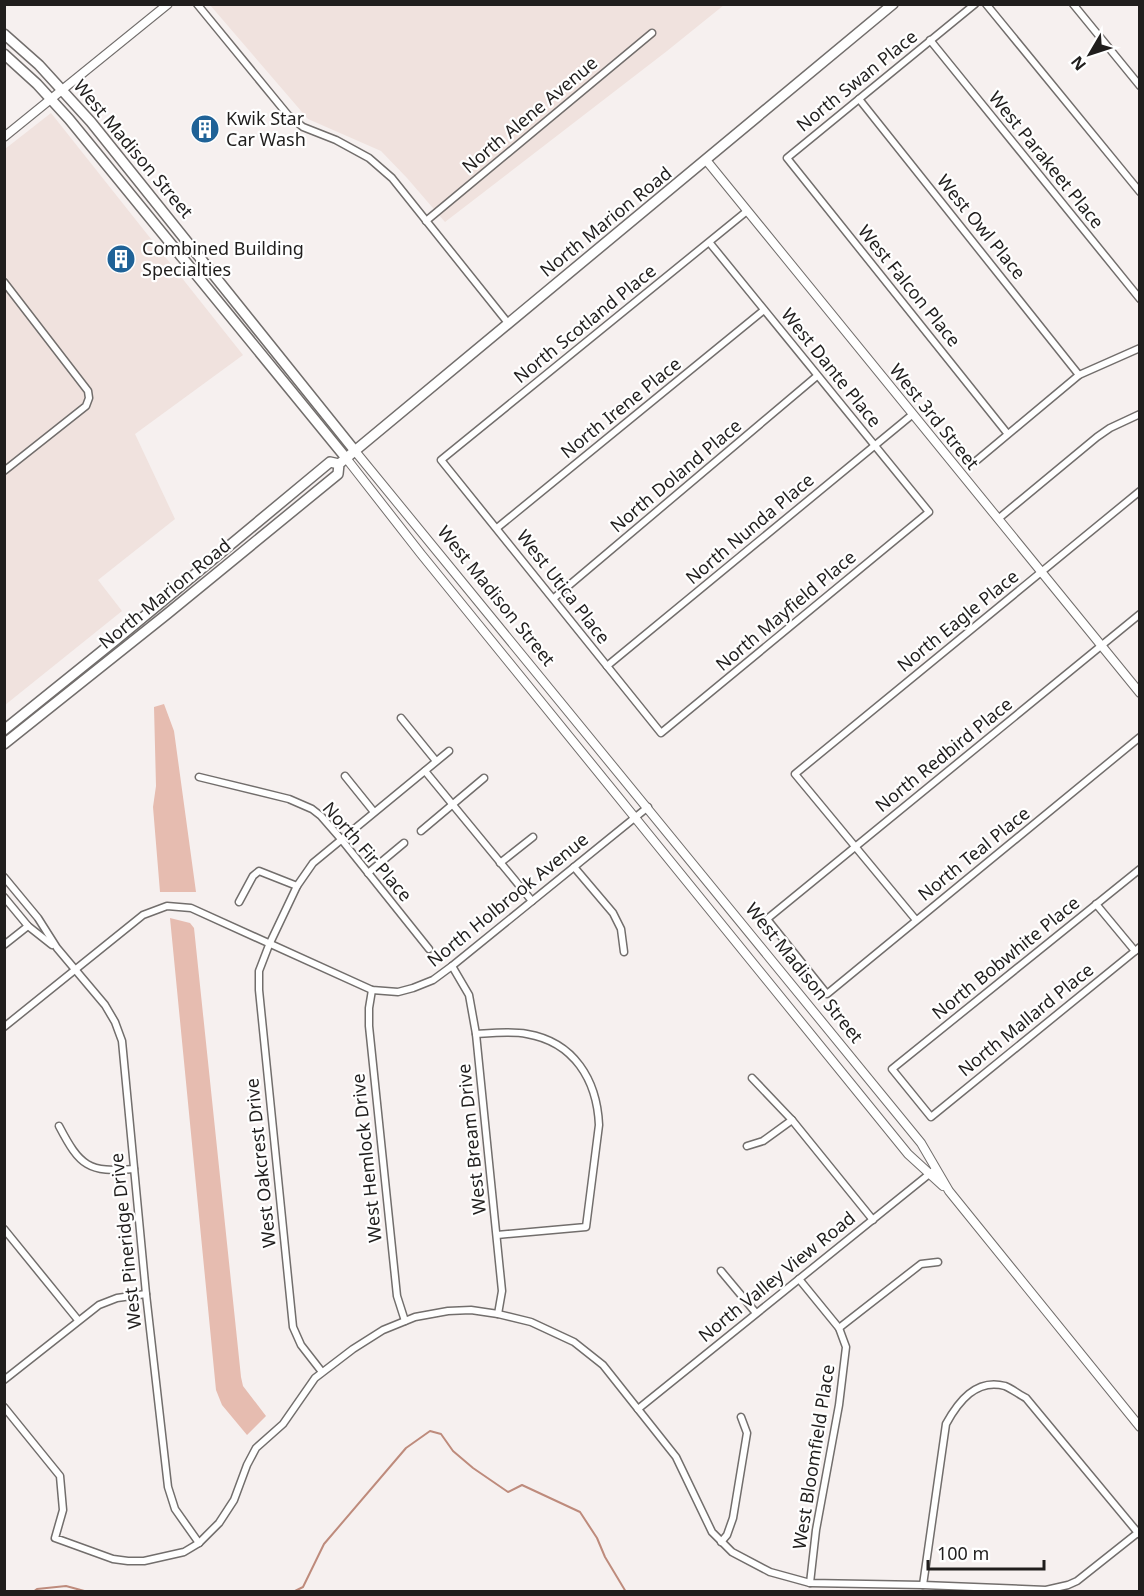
<svg xmlns="http://www.w3.org/2000/svg" width="1144" height="1596" viewBox="0 0 1144 1596" font-family="'Noto Sans',sans-serif">
<style>
.built{fill:#f0e2de}
.green{fill:#e6bcb0}
.lines{fill:none;stroke-linecap:round;stroke-linejoin:round}
.stream{stroke:#be8b7c;stroke-width:2}
.minor-casing{stroke:#726e6c;stroke-width:9}
.tertiary-casing{stroke:#726e6c;stroke-width:10}
.secondary-casing{stroke:#726e6c;stroke-width:12}
.minor{stroke:#fff;stroke-width:6}
.tertiary{stroke:#fff;stroke-width:8}
.secondary{stroke:#fff;stroke-width:9}
.labels{text-anchor:middle;stroke-width:4.5;stroke-linejoin:round;paint-order:stroke}
.street-label{font-size:18px;fill:#201e1d;stroke:#fff}
.poi-label{font-size:18px;fill:#201e1d;stroke:#fff;text-anchor:start}
</style>
<rect width="100%" height="100%" fill="#f6f0ef"/>
<g class="built">
<path d="M210,5H724L667,51L445,222L407,178L381,151L308,119Z"/>
<path d="M51,113L243,355L135,434L175,519L98,580L122,611L5,705V149Z"/>
</g>
<g class="green">
<path d="M164,704L174,731L196,892H160L153,807L156,786L154,707Z"/>
<path d="M170,918L190,923L194,928L241,1377L243,1386L266,1416L247,1435L222,1405L216,1390Z"/>
</g>
<g class="lines">
<g class="stream">
<path d="M33,1592L37,1589L66,1586L88,1592"/>
<path d="M293,1592L303,1587L324,1544L406,1448L430,1431L441,1434L453,1451L473,1468L508,1492L522,1485L580,1512L597,1538L605,1557L626,1592"/>
</g>
<g class="minor-casing">
<g id="minor">
<path d="M197,4L288,115L303,127L336,140L369,158L392,178L508,323"/>
<path d="M975,4L787,158L1007,433"/>
<path d="M986,4L1140,192"/>
<path d="M1073,4L1140,86"/>
<path d="M930,40L1140,299"/>
<path d="M859,99L1079,375"/>
<path d="M426,221L652,33"/>
<path d="M709,242L929,512L661,733L441,460L747,211"/>
<path d="M4,282L88,391L89,398L86,406L4,471"/>
<path d="M976,461L1079,375L1140,348"/>
<path d="M998,519L1097,437L1110,428L1140,414"/>
<path d="M497,528L764,310"/>
<path d="M554,598L817,376"/>
<path d="M1140,614L767,919L827,994L1140,737"/>
<path d="M607,666L913,414"/>
<path d="M401,718L436,761"/>
<path d="M425,771L532,901"/>
<path d="M345,776L374,812"/>
<path d="M199,777L289,799L312,809L321,816L341,839L429,949"/>
<path d="M421,831L484,778"/>
<path d="M500,863L533,837"/>
<path d="M574,867L613,913L621,929L624,952"/>
<path d="M1140,869L892,1069L931,1117L1140,947"/>
<path d="M368,873L404,843"/>
<path d="M4,877L38,918L57,948L105,1005L115,1022L122,1041L146,1294L168,1487L175,1509L199,1543"/>
<path d="M4,897L28,926L52,945"/>
<path d="M239,902L253,876L259,871L297,886"/>
<path d="M1096,904L1135,951"/>
<path d="M916,920L795,774L1140,491"/>
<path d="M4,945L28,926"/>
<path d="M452,966L469,995L476,1034L502,1291L498,1314"/>
<path d="M372,990L369,1008V1026L397,1296L405,1321"/>
<path d="M4,1027L143,915L167,906L191,908L372,990L398,992L413,988L433,980L452,966L648,807"/>
<path d="M476,1034C493,1033 511,1031 527,1034C574,1042 597,1080 599,1125L586,1227L497,1235"/>
<path d="M752,1078L792,1120L873,1220"/>
<path d="M59,1126C80,1166 88,1173 134,1169"/>
<path d="M747,1146L763,1141L792,1120"/>
<path d="M4,1229L78,1320"/>
<path d="M721,1271L756,1313"/>
<path d="M799,1279L839,1328L846,1347L839,1405L816,1530L810,1583"/>
<path d="M839,1328L921,1264L938,1262"/>
<path d="M322,1372L301,1345L293,1327L259,990V971L269,945L297,886L313,863L449,751"/>
<path d="M4,1380L99,1305L117,1298L146,1294"/>
<path d="M4,1407L60,1476L63,1510L55,1538L113,1559L128,1561H144L184,1552L199,1543L219,1523L234,1500L247,1465L256,1448L283,1424L315,1378L353,1349L383,1330L415,1317L448,1311L471,1310L498,1314L531,1322L574,1342L603,1365L676,1457L712,1532L732,1552L770,1572L810,1583L923,1585L1046,1590L1068,1585L1077,1581L1140,1531"/>
<path d="M638,1409L933,1171"/>
<path d="M721,1542L727,1535L733,1518L747,1433L741,1417"/>
<path d="M923,1585L946,1424C958,1402 976,1378 1005,1386C1012,1389 1020,1395 1026,1398L1139,1534"/>
</g>
</g>
<g class="tertiary-casing">
<g id="tertiary">
<path d="M4,137L168,4"/>
<path d="M706,160L1140,693"/>
<path d="M355,451L921,1143L949,1191L1140,1427"/>
<path d="M346,458L421,554L908,1154L943,1186"/>
</g>
</g>
<g class="secondary-casing">
<g id="secondary">
<path d="M4,34L39,65L91,122L355,451"/>
<path d="M4,54L37,84L69,119L346,458"/>
<path d="M4,730L117,639L330,462L339,464"/>
<path d="M4,744L167,614L338,474L339,464L893,4"/>
</g>
</g>
<use href="#minor" class="minor"/>
<use href="#tertiary" class="tertiary"/>
<use href="#secondary" class="secondary"/>
</g>
<defs>
<g id="building-disc" transform="scale(1.5)"><circle r="9.5" fill="#1f6297" stroke="#fff"/><path d="M-4-6H4V6H1V3H-1V6H-4ZM-2.5-4.3h1.7v1.8h-1.7ZM.8-4.3h1.7v1.8H.8ZM-2.5-1h1.7V.8h-1.7ZM.8-1h1.7V.8H.8Z" fill="#fff"/></g>
</defs>
<g fill-rule="evenodd">
<use href="#building-disc" x="205" y="129"/>
<use href="#building-disc" x="121" y="259"/>
</g>
<g class="labels">
<g class="street-label">
<text transform="translate(857 81) rotate(-39)" y="6">North Swan Place</text>
<text transform="translate(530 115) rotate(-40)" y="6">North Alene Avenue</text>
<text transform="translate(133 149) rotate(50)" y="6">West Madison Street</text>
<text transform="translate(1046 160) rotate(51)" y="6">West Parakeet Place</text>
<text transform="translate(606 222) rotate(-39)" y="6">North Marion Road</text>
<text transform="translate(981 227) rotate(51)" y="6">West Owl Place</text>
<text transform="translate(909 286) rotate(51)" y="6">West Falcon Place</text>
<text transform="translate(585 324) rotate(-39)" y="6">North Scotland Place</text>
<text transform="translate(831 368) rotate(51)" y="6">West Dante Place</text>
<text transform="translate(621 408) rotate(-39)" y="6">North Irene Place</text>
<text transform="translate(934 417) rotate(51)" y="6">West 3rd Street</text>
<text transform="translate(676 476) rotate(-40)" y="6">North Doland Place</text>
<text transform="translate(750 529) rotate(-40)" y="6">North Nunda Place</text>
<text transform="translate(563 587) rotate(52)" y="6">West Utica Place</text>
<text transform="translate(165 594) rotate(-39)" y="6">North Marion Road</text>
<text transform="translate(496 596) rotate(51)" y="6">West Madison Street</text>
<text transform="translate(786 611) rotate(-40)" y="6">North Mayfield Place</text>
<text transform="translate(958 621) rotate(-39)" y="6">North Eagle Place</text>
<text transform="translate(944 755) rotate(-39)" y="6">North Redbird Place</text>
<text transform="translate(367 852) rotate(49)" y="6">North Fir Place</text>
<text transform="translate(974 854) rotate(-39)" y="6">North Teal Place</text>
<text transform="translate(508 900) rotate(-39)" y="6">North Holbrook Avenue</text>
<text transform="translate(1006 958) rotate(-39)" y="6">North Bobwhite Place</text>
<text transform="translate(804 973) rotate(51)" y="6">West Madison Street</text>
<text transform="translate(1026 1020) rotate(-39)" y="6">North Mallard Place</text>
<text transform="translate(472 1139) rotate(-96)" y="6">West Bream Drive</text>
<text transform="translate(367 1158) rotate(-96)" y="6">West Hemlock Drive</text>
<text transform="translate(261 1163) rotate(-96)" y="6">West Oakcrest Drive</text>
<text transform="translate(126 1241) rotate(-96)" y="6">West Pineridge Drive</text>
<text transform="translate(777 1277) rotate(-39)" y="6">North Valley View Road</text>
<text transform="translate(814 1457) rotate(-81)" y="6">West Bloomfield Place</text>
</g>
<g class="poi-label">
<text x="226" y="125">Kwik Star<tspan x="226" dy="21">Car Wash</tspan></text>
<text x="142" y="255">Combined Building<tspan x="142" dy="21">Specialties</tspan></text>
</g>
</g>
<rect width="1144" height="1596" fill="none" stroke="#201e1d" stroke-width="12"/>
<g transform="translate(1090 54) rotate(231)" stroke="#ffffff" stroke-width="4.5" paint-order="stroke">
<path d="M0-4.5L10 22L0 15L-10 22Z" fill="#201e1d"/>
<text y="-9" font-size="16" font-weight="bold" text-anchor="middle" fill="#201e1d">N</text>
</g>
<path d="M928 1560v9h116v-9" fill="none" stroke="#201e1d" stroke-width="3"/>
<text x="937" y="1560" font-size="18" fill="#201e1d" stroke="#ffffff" stroke-width="4.5" paint-order="stroke">100 m</text>
</svg>
